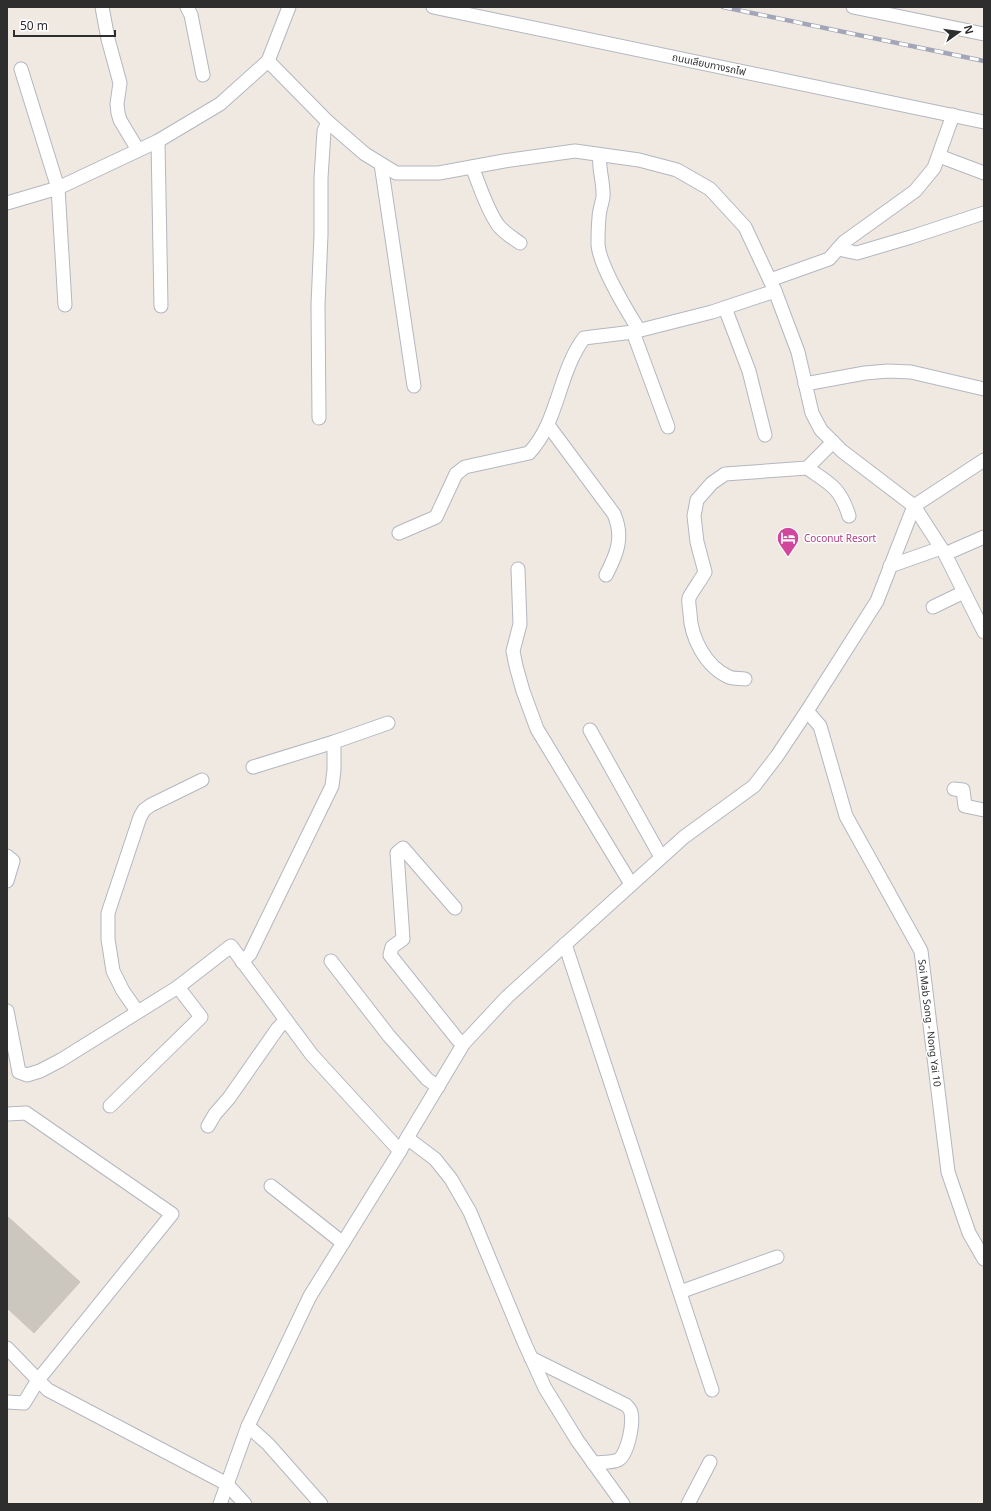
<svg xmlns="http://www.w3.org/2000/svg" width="991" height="1511" viewBox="0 0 991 1511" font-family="'Noto Sans','Noto Sans Thai',sans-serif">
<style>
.building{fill:#cbc7bf;stroke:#cbc5ba}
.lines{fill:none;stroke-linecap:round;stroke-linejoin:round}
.minor-casing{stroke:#b4b7c1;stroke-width:15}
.minor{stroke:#fff;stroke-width:13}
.rail-casing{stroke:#a3a6b8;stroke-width:4.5}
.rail{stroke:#fff;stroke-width:3;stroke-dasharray:9;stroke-linecap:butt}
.labels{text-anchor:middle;stroke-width:3;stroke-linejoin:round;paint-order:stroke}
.street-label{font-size:10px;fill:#2e2e2e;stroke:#fff}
.hotel-label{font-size:10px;fill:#b23c85;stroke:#fff;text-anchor:start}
</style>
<rect width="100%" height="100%" fill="#efe9e1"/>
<path class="building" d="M7,1216L80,1282L34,1333L7,1308Z"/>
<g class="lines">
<g class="minor-casing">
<g id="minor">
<path d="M102,7L108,39L120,83L117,104L118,113L120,120L138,150"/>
<path d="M187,7L191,15L203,75"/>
<path d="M433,7L984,122"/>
<path d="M853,7L984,34"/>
<path d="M268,61L328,122L365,154L396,173H439L504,161L575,151L639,160L677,170L710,189L745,227L775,291L798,352L812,413L821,430L842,451L914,506L945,554L984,632"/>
<path d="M21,69L58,188L65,305"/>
<path d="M158,141L161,306"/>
<path d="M600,155C598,169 604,182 603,197C602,204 599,211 599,218C598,227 598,237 598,245C600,266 627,311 639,330"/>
<path d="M939,156L984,173"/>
<path d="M381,164L414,386"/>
<path d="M472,167C480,186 486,208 498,225C504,233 513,238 520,243"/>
<path d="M7,203L58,188L158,141L220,104L268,61L289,7"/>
<path d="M838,249L857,253L911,237L984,213"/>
<path d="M770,280L829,259L844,242L915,191L934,168L953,115"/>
<path d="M725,308L749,371L765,435"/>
<path d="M633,332L668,427"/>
<path d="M805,384L865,373L888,371L911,372L984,389"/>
<path d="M319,418L318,305L321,235V178L324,131L328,122"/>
<path d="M548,425L614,514C624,537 617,554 606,575"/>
<path d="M807,468C830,484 840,487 849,516"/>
<path d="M399,533L436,517L456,474L465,467L529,453C559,421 558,373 584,338L633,332L712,312L775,291"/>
<path d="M945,554L984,537"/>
<path d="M890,566L941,548"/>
<path d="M518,569L520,624L513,651L516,666L523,691L537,729L631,884"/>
<path d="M933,607L964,592"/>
<path d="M745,679C740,678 734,679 729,677C706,667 691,638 690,614C690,609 688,603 689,598C691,593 702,578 705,572L697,542L694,516L697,500L712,483L725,474L807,468L833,442"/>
<path d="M807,711L820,726L846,816L921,951L948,1172L969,1233L984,1259"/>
<path d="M590,730L661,857"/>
<path d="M253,767L334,742L388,723"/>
<path d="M954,789L963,790L965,806L984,810"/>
<path d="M7,856L13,861L7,881"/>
<path d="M455,908L403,848L397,853L403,939L392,947L390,955L458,1040L464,1043"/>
<path d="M565,944L712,1390"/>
<path d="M331,961L389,1036L427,1079L438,1087"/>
<path d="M242,962L250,954L332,786L334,770V742"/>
<path d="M7,1011L19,1072L27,1075L40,1071L61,1060L178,987L231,946L312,1055L400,1151"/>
<path d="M137,1011L123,991L113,971L108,939V913L140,817L144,810L151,805L202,780"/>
<path d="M110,1106L201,1017L178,987"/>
<path d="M7,1114L26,1113L172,1214L38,1380L48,1390L227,1484L245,1504"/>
<path d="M208,1126L215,1114L229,1098L278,1028L286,1020"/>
<path d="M407,1138L435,1159L451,1179L470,1212L524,1342L545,1388L577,1440L623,1504"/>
<path d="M271,1186L343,1243"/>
<path d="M680,1292L777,1257"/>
<path d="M7,1348L38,1380L24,1403L7,1402"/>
<path d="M531,1358L626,1405C626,1405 630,1409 630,1410C635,1419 628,1455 618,1460C612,1463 600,1462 593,1463"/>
<path d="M248,1426L268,1444L321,1504"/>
<path d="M220,1504L248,1426L310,1296L400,1151L407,1138L464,1043L507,997L684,837L754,786L777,756L807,711L877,601L914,506L984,460"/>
<path d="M688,1504L710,1462"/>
</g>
</g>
<use href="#minor" class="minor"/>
<g class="rail-casing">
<path id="rail" d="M723,7L984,61"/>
</g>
<use href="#rail" class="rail"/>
</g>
<defs>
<g id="hotel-pin" transform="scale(1.15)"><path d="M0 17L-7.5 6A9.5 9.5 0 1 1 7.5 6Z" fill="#d1479c" stroke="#fff"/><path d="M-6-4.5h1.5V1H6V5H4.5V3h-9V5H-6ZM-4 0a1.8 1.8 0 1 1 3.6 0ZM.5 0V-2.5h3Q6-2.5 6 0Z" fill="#fff"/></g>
</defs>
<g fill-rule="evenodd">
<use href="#hotel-pin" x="788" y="538"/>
</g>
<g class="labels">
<g class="street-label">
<text transform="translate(709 64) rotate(12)" y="4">ถนนเลียบทางรถไฟ</text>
<text transform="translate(930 1023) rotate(83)" y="4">Soi Mab Song - Nong Yai 10</text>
</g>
<g class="hotel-label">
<text x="804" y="542">Coconut Resort</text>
</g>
</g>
<rect width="991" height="1511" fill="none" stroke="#2e2e2e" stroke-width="16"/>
<g transform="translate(959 32) rotate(76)" stroke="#ffffff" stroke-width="3" paint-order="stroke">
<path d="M0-3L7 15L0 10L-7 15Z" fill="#2e2e2e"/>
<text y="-6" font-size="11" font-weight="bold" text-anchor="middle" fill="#2e2e2e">N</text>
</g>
<path d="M14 30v6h101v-6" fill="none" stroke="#2e2e2e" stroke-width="2"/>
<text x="20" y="30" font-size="12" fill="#2e2e2e" stroke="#ffffff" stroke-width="3" paint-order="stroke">50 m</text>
</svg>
